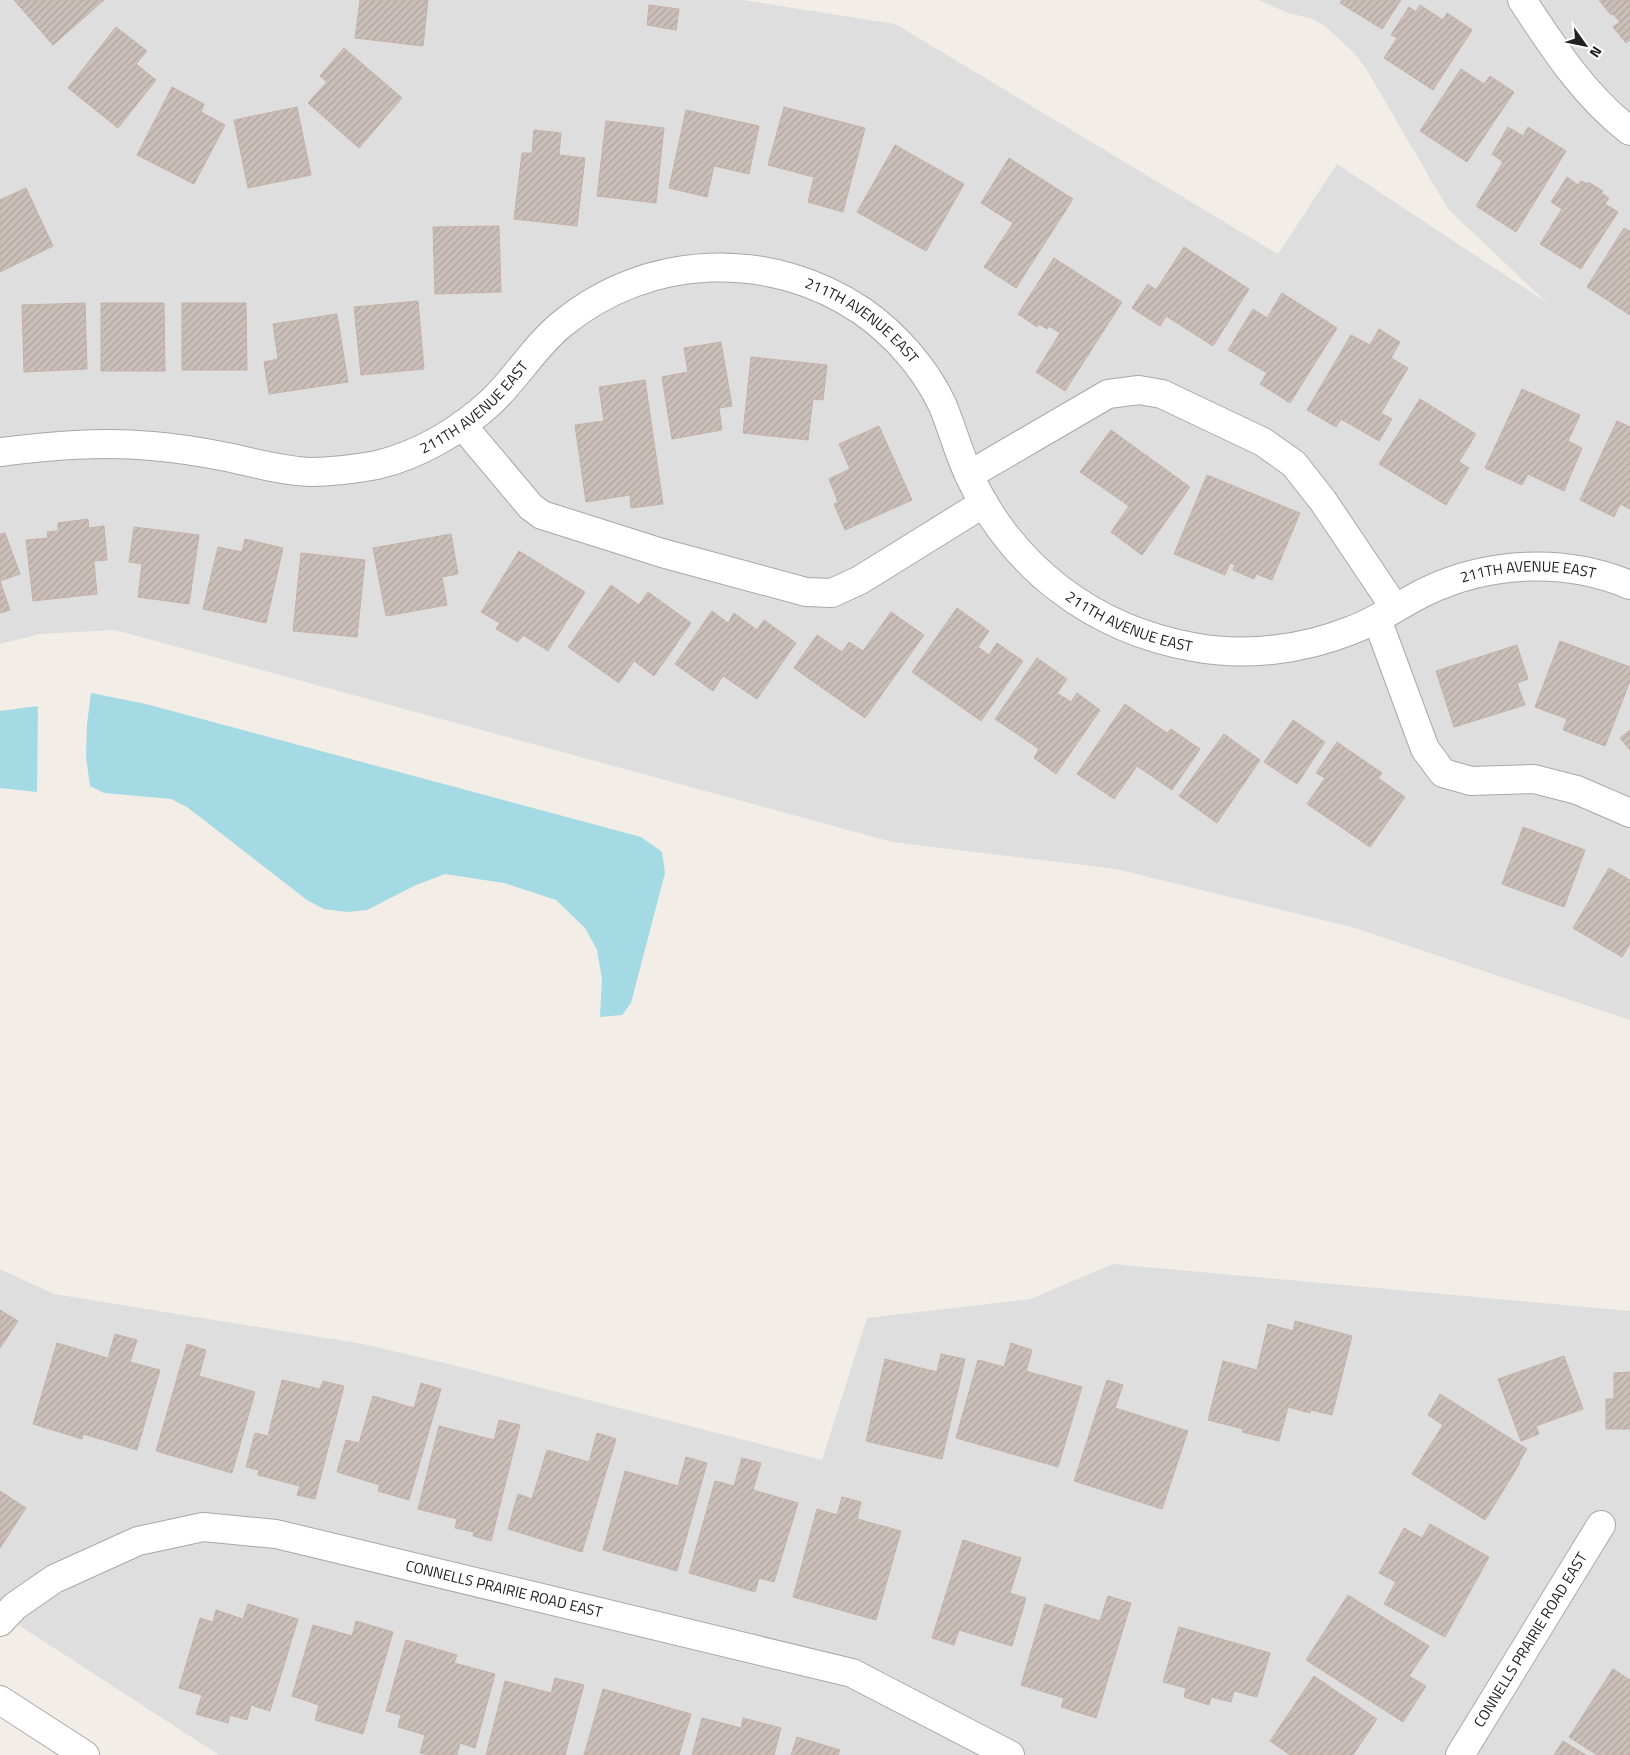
<svg xmlns="http://www.w3.org/2000/svg" width="1630" height="1755" viewBox="0 0 1630 1755" font-family="'Titillium Web',sans-serif">
<style>
.residential{fill:#dfdede}
.water{fill:#a4dae3}
.building{fill:url(#building-hatch);stroke:#c5b2a8}
.lines{fill:none;stroke-linecap:round;stroke-linejoin:round}
.minor-casing{stroke:#a8a8a8;stroke-width:30}
.minor{stroke:#fff;stroke-width:28}
.labels{text-anchor:middle;stroke-width:4.5;stroke-linejoin:round;paint-order:stroke}
.street-label{font-size:15px;fill:#212121;stroke:#fff}
</style>
<defs>
<pattern id="building-hatch" width="6" height="6" patternUnits="userSpaceOnUse" patternTransform="scale(1.25)"><rect width="6" height="6" fill="#cbbfb9"/><path d="M-1 1l2-2M0 6l6-6M5 7l2-2" fill="none" stroke="#aea49f"/></pattern>
</defs>
<rect width="100%" height="100%" fill="#f2eee7"/>
<g class="residential">
<path d="M0,0H743L895,24L1278,254L1337,164L1546,302L1448,209L1365,67L1353,52L1326,27L1313,19L1288,13L1258,0H1630V1020L1355,928L1116,869L892,842L115,630L40,634L0,644Z"/>
<path d="M1113,1264L1630,1311V1755H219L0,1613V1269L54,1294L363,1344L449,1364L822,1460L867,1318L1030,1299Z"/>
</g>
<g class="water">
<path d="M91,693L146,704L641,837L662,852L665,873L631,1003L622,1015L600,1017L602,979L597,950L585,928L556,900L504,883L445,874L416,885L367,910L347,912L324,909L307,900L187,807L171,799L104,793L90,786L86,757L87,724Z"/>
<path d="M38,706L37,792L0,788V711Z"/>
</g>
<g class="building">
<path d="M14,0H104L53,45Z"/>
<path d="M360,0H428L423,46L355,38Z"/>
<path d="M1342,0H1401L1382,29L1340,3Z"/>
<path d="M1599,0H1630V40L1626,43L1613,27L1620,22L1613,14L1611,15Z"/>
<path d="M649,5L679,9L676,30L647,25Z"/>
<path d="M1420,5L1443,20L1447,13L1472,30L1433,90L1384,58L1397,38L1391,35L1409,7L1416,12Z"/>
<path d="M116,27L147,51L136,64L156,80L118,128L68,88Z"/>
<path d="M344,48L402,98L359,148L308,103L327,82L320,76Z"/>
<path d="M1461,69L1484,84L1490,76L1514,92L1467,162L1420,131Z"/>
<path d="M172,87L204,104L201,112L225,125L194,184L137,155Z"/>
<path d="M297,107L311,175L248,188L234,120Z"/>
<path d="M784,107L865,128L843,212L808,202L814,177L768,165Z"/>
<path d="M686,110L759,126L749,174L714,166L707,197L669,188Z"/>
<path d="M606,121L664,128L656,203L597,196Z"/>
<path d="M1508,127L1523,136L1528,127L1566,151L1516,232L1476,206L1503,162L1492,154Z"/>
<path d="M534,130L561,133L559,155L585,158L577,226L514,219L522,153H532Z"/>
<path d="M895,145L964,184L926,251L857,212Z"/>
<path d="M1009,158L1073,199L1016,288L984,267L1013,223L981,203Z"/>
<path d="M1567,177L1578,185L1581,181L1588,184V182L1603,191L1601,193L1609,198L1605,204L1618,212L1581,269L1540,244L1562,209L1551,202Z"/>
<path d="M26,188L53,246L0,272V200Z"/>
<path d="M499,226L501,292L435,294L433,227Z"/>
<path d="M1624,228L1630,231V315L1587,287Z"/>
<path d="M1184,247L1249,289L1213,346L1166,316L1160,326L1132,308L1148,284L1156,290Z"/>
<path d="M1054,258L1122,302L1065,391L1036,372L1060,333L1049,326L1047,329L1039,324L1037,327L1018,314Z"/>
<path d="M1282,293L1337,328L1290,403L1260,384L1267,373L1228,350L1253,309L1267,318Z"/>
<path d="M418,301L424,369L361,375L354,307Z"/>
<path d="M85,303L87,369L24,372L22,305Z"/>
<path d="M101,303H164L165,371H101Z"/>
<path d="M182,303H246L247,370H182Z"/>
<path d="M337,314L348,382L269,394L264,362L278,359L273,324Z"/>
<path d="M1379,329L1400,342L1391,358L1408,368L1381,413L1392,419L1379,441L1341,419L1336,427L1307,410L1351,335L1370,345Z"/>
<path d="M721,342L732,406L719,408L722,430L672,439L662,377L688,372L684,348Z"/>
<path d="M751,357L827,365L823,400L813,399L808,440L743,433Z"/>
<path d="M645,380L663,504L631,508L630,495L586,502L575,425L604,421L599,387Z"/>
<path d="M1522,389L1580,415L1568,441L1582,448L1564,491L1528,474L1522,485L1485,468Z"/>
<path d="M1420,399L1476,434L1459,462L1469,468L1446,505L1379,464Z"/>
<path d="M1617,421L1630,427V509L1620,504L1614,517L1580,500Z"/>
<path d="M879,426L912,500L845,530L834,504L838,502L829,479L850,469L839,444Z"/>
<path d="M1111,430L1190,487L1142,555L1111,532L1129,506L1080,472Z"/>
<path d="M1207,475L1300,513L1272,580L1256,574L1254,579L1233,570L1235,565L1230,563L1225,575L1174,554Z"/>
<path d="M88,519L89,528L104,526L107,560L94,561L97,594L33,601L26,540L48,538L47,532L58,531V523Z"/>
<path d="M134,527L199,535L189,604L138,597L142,564L129,562Z"/>
<path d="M5,533L20,574L0,581L10,610L0,613V534Z"/>
<path d="M451,534L458,574L442,577L447,605L386,616L373,548Z"/>
<path d="M245,539L283,548L266,623L203,609L218,547L242,552Z"/>
<path d="M519,551L585,592L548,651L523,635L518,642L496,629L500,623L481,612Z"/>
<path d="M301,553L365,560L357,637L293,631Z"/>
<path d="M611,585L639,605L648,592L691,623L654,676L634,661L619,683L568,647Z"/>
<path d="M957,608L989,631L978,647L989,655L997,643L1023,661L981,721L912,672Z"/>
<path d="M712,611L728,623L734,613L757,630L764,620L796,643L757,699L723,676L713,691L675,664Z"/>
<path d="M891,612L924,635L865,718L794,668L817,635L842,652L849,642L863,651Z"/>
<path d="M1560,641L1630,667V681L1605,746L1563,730L1567,719L1535,707Z"/>
<path d="M1517,645L1528,679L1517,683L1525,705L1454,727L1436,671Z"/>
<path d="M1037,658L1067,679L1057,693L1071,702L1077,693L1100,710L1056,774L1034,758L1039,749L995,719Z"/>
<path d="M1125,704L1167,733L1171,729L1200,749L1172,790L1137,766L1114,799L1077,774Z"/>
<path d="M1293,720L1325,742L1297,784L1264,762Z"/>
<path d="M1630,730V750L1620,738Z"/>
<path d="M1224,734L1260,760L1217,823L1179,796Z"/>
<path d="M1337,742L1382,773L1378,778L1405,797L1370,847L1307,804L1325,778L1316,773Z"/>
<path d="M1523,827L1585,850L1564,907L1502,884Z"/>
<path d="M1609,868L1630,880V944L1622,957L1573,928Z"/>
<path d="M0,1310L18,1321L0,1348Z"/>
<path d="M1295,1321L1352,1336L1332,1415L1311,1410L1310,1413L1288,1407L1279,1441L1242,1432L1243,1429L1208,1420L1223,1361L1257,1370L1268,1324L1293,1331Z"/>
<path d="M115,1334L137,1340L130,1362L160,1370L137,1450L83,1434L82,1439L33,1424L57,1343L108,1358Z"/>
<path d="M1011,1343L1032,1350L1026,1371L1082,1387L1058,1467L956,1438L978,1360L1004,1367Z"/>
<path d="M187,1344L206,1350L199,1376L255,1392L232,1473L156,1451Z"/>
<path d="M941,1354L965,1359L942,1459L866,1441L885,1359L937,1372Z"/>
<path d="M1564,1356L1583,1409L1536,1426L1539,1434L1521,1441L1498,1379Z"/>
<path d="M1630,1372V1429H1606V1399H1614V1373Z"/>
<path d="M282,1380L320,1389L323,1381L344,1386L315,1499L297,1495L300,1486L258,1475L259,1470L246,1467L255,1433L268,1436Z"/>
<path d="M1107,1380L1123,1385L1115,1408L1188,1431L1162,1509L1074,1481Z"/>
<path d="M421,1383L441,1389L409,1500L378,1491L380,1485L337,1472L346,1440L359,1443L373,1396L414,1408Z"/>
<path d="M1440,1394L1527,1449L1519,1462L1520,1463L1485,1520L1412,1474L1443,1425L1428,1415Z"/>
<path d="M499,1420L520,1425L491,1541L473,1536L474,1532L455,1528L457,1519L418,1509L439,1426L494,1440Z"/>
<path d="M597,1433L616,1439L582,1552L508,1529L518,1494L532,1499L547,1450L589,1462Z"/>
<path d="M686,1457L707,1463L677,1571L603,1550L625,1471L678,1486Z"/>
<path d="M742,1458L761,1463L753,1490L798,1503L774,1582L759,1578L755,1592L689,1573L715,1481L734,1486Z"/>
<path d="M0,1491L26,1508L0,1548Z"/>
<path d="M842,1497L861,1502L857,1519L901,1531L876,1620L793,1597L817,1509L837,1515Z"/>
<path d="M1430,1524L1489,1557L1445,1637L1384,1604L1396,1582L1379,1573L1404,1528L1422,1538Z"/>
<path d="M963,1540L1021,1558L1010,1593L1026,1598L1012,1646L959,1630L954,1645L932,1638Z"/>
<path d="M1348,1595L1429,1646L1409,1676L1426,1686L1403,1722L1306,1660Z"/>
<path d="M1108,1596L1131,1603L1096,1718L1061,1707L1064,1698L1021,1685L1045,1604L1100,1621Z"/>
<path d="M248,1604L298,1619L270,1711L251,1705L247,1720L230,1715L228,1723L196,1714L202,1695L179,1688L200,1618L213,1622L216,1610L243,1619Z"/>
<path d="M356,1621L393,1632L363,1734L315,1720L319,1705L292,1696L313,1625L352,1636Z"/>
<path d="M1179,1627L1270,1653L1257,1697L1234,1691L1231,1702L1211,1697L1209,1705L1184,1697L1186,1688L1163,1682Z"/>
<path d="M406,1640L457,1655L454,1663L495,1674L475,1748L460,1743L457,1755H428L420,1753L425,1735L398,1727L401,1715L386,1711Z"/>
<path d="M1613,1669L1630,1680V1755H1597L1569,1737Z"/>
<path d="M1314,1676L1377,1719L1353,1755H1290L1270,1741Z"/>
<path d="M555,1678L584,1685L565,1755H486L505,1681L551,1693Z"/>
<path d="M603,1689L691,1714L679,1755H584Z"/>
<path d="M702,1718L741,1728L743,1718L781,1728L774,1755H692Z"/>
<path d="M797,1737L840,1750L838,1755H791Z"/>
<path d="M1563,1741L1586,1755H1554Z"/>
</g>
<g class="lines">
<g class="minor-casing">
<g id="minor">
<path d="M1522,0C1553,47 1584,96 1630,131"/>
<path d="M462,425L531,507L542,515L662,553L806,592L832,593L860,580L984,503"/>
<path id="s1" d="M0,452C50,446 101,441 152,446C176,448 202,452 227,457C255,463 282,471 311,472C333,472 355,469 377,465C419,455 460,431 492,401C517,377 535,346 562,324C648,253 770,249 862,311C895,334 925,368 942,404C952,427 958,452 969,475C1012,568 1093,629 1193,647C1246,657 1302,650 1352,630C1379,620 1402,603 1427,591C1490,561 1566,558 1630,585"/>
<path d="M969,475L1108,394L1139,390L1162,394L1263,442L1294,464L1323,501L1395,608"/>
<path d="M1377,619L1425,749L1443,773L1471,781L1534,779L1577,790L1630,813"/>
<path id="s2" d="M0,1622L15,1606L54,1579L138,1541L203,1527L276,1534L852,1673L1010,1755"/>
<path d="M0,1700L85,1755"/>
<path id="s3" d="M1460,1755L1601,1525"/>
</g>
</g>
<use href="#minor" class="minor"/>
</g>
<g class="labels">
<g class="street-label">
<text dy="5" stroke="none"><textPath href="#s1" startOffset="944">211TH AVENUE EAST</textPath></text>
<text dy="5" stroke="none"><textPath href="#s1" startOffset="495">211TH AVENUE EAST</textPath></text>
<text dy="5" stroke="none"><textPath href="#s1" startOffset="1784">211TH AVENUE EAST</textPath></text>
<text dy="5" stroke="none"><textPath href="#s1" startOffset="1364">211TH AVENUE EAST</textPath></text>
<text dy="5" stroke="none"><textPath href="#s2" startOffset="536">CONNELLS PRAIRIE ROAD EAST</textPath></text>
<text dy="5" stroke="none"><textPath href="#s3" startOffset="135">CONNELLS PRAIRIE ROAD EAST</textPath></text>
</g>
</g>
<g transform="translate(1585 45) rotate(123)" stroke="#ffffff" stroke-width="4" paint-order="stroke">
<path d="M0-4L9 19L0 12L-9 19Z" fill="#212121"/>
<text y="-8" font-size="14" font-weight="bold" text-anchor="middle" fill="#212121">N</text>
</g>
</svg>
